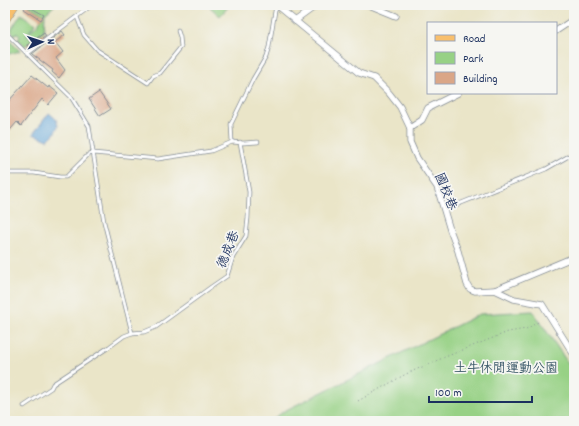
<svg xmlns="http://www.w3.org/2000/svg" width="579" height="426" viewBox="0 0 579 426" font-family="Dekko,'LXGW WenKai TC',sans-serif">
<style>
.green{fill:#97d185;stroke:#598072}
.water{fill:#63a5d7;stroke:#3f6a9a}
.building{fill:#daa687}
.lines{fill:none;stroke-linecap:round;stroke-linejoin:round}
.service-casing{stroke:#828a93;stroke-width:4.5}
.minor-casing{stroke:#828a93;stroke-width:7}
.primary-casing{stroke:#828a93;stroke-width:10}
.path{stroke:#828a93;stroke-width:1;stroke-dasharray:1 3;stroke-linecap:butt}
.service{stroke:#fff;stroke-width:3}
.minor{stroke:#fff;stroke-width:5.5}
.primary{stroke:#f8bf6c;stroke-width:9}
.labels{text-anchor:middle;stroke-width:3.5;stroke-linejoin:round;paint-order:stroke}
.street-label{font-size:13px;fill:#1b2f5e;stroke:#f6f6f2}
.park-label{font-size:13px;fill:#3a5868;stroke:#f6f6f2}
</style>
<rect width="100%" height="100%" fill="#f6f6f2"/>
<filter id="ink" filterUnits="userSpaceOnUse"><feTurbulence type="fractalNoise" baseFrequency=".025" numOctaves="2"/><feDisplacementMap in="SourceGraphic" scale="8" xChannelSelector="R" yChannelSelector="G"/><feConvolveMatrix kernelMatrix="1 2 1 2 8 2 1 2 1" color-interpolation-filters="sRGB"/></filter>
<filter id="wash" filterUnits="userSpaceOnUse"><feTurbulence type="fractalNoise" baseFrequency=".012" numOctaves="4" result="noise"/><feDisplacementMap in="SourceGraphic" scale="16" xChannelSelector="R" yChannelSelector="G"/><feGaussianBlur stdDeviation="0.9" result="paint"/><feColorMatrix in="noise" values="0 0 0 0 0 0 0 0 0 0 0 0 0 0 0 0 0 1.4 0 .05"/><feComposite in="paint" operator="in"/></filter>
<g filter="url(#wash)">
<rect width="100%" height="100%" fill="#eae5c8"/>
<g class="green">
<path d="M28,5H55L45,14L44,32L34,39L27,34L37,25L44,15Z"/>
<path d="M212,5H230L220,16L210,7Z"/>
<path d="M21,14L35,24L26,35L33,40L25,46L18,40L20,36L16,33L14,35L11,30Z"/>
<path d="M8,39L20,51L5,55V40Z"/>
<path d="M533,311L574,372V421H271L284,411L480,314Z"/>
</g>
<path class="water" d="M49,113L56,119L58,126L54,134L48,140L33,134Z"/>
<g id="blocks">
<g class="building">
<path d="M26,5L44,15L41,20L24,9Z"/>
<path d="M62,31L65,35L55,42L63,52L56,58L65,70L59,78L52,72L53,70L32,54Z"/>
<path d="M44,33L46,36L29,49L27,45Z"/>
<path d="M32,75L48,88L49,86L58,93L48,105L42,99L21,126L17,122L5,136V107L8,104L7,103Z"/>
<path d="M99,92L111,109L100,116L89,99Z"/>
</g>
</g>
</g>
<g filter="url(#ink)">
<use href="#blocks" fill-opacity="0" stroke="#828a93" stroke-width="1"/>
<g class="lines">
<g class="service-casing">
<g id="service">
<path d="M77,17L84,35L97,50L148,83L153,76L160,73L181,47L180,37L178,31"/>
<path d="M5,32L71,97L89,126L104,222L132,333"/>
<path d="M27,54L92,5"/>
<path d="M232,142L231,124L253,79L266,57L269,47L275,11L277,6"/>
<path d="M5,173H34L60,177H66L89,154L93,153L158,159L211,151L232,142L243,143L258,142"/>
<path d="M444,210L546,169L574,153"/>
<path d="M24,406L51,388L53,384L109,347L124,336L132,333L144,332L156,327L211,287L227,276L233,257L246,236L248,218L249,192L240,142"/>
</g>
</g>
<g class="minor-casing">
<g id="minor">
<path d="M276,5L359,73L374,78L389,93L400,107L410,128V142L417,158L437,187L450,230L458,251L467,284L470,289L475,291L495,290L514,299L542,304L574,355"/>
<path d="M369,5L396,16"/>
<path d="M295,21L317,5"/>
<path d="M556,31L574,19"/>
<path d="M410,128L422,120L428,108L458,93"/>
<path d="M495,290L574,257"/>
</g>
</g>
<g class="primary-casing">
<path id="primary" d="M5,19L14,5"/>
</g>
<path class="path" d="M358,401L406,374L445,357L508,332L526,329L540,321"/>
<use href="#service" class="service"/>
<use href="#minor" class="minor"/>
<use href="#primary" class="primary"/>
</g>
</g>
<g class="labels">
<g class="street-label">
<text transform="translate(447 191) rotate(68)" y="5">國校巷</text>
<text transform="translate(227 249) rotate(-68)" y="5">德成巷</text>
</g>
<g class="park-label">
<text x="506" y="372">土牛休閒運動公園</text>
</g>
</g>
<rect width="579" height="426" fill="none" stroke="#f6f6f2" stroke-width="20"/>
<rect x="427" y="22" width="130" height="72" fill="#f6f6f2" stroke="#9ea6b7"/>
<rect x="435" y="35" width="20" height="6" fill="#f8bf6c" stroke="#9ea6b7"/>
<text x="463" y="42" font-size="12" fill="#1b2f5e">Road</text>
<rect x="435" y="52" width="20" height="12" fill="#97d185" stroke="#9ea6b7"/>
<text x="463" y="62" font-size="12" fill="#1b2f5e">Park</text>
<rect x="435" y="72" width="20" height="12" fill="#daa687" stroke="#9ea6b7"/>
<text x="463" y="82" font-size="12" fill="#1b2f5e">Building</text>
<g transform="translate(42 42) rotate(87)" stroke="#f6f6f2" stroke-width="3" paint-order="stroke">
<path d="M0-3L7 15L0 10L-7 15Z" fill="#1b2f5e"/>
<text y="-6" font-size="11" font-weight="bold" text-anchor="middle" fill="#1b2f5e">N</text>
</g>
<path d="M429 396v6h103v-6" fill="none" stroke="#1b2f5e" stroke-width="2"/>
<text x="435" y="396" font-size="12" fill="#1b2f5e" stroke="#f6f6f2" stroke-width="3" paint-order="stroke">100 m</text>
</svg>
